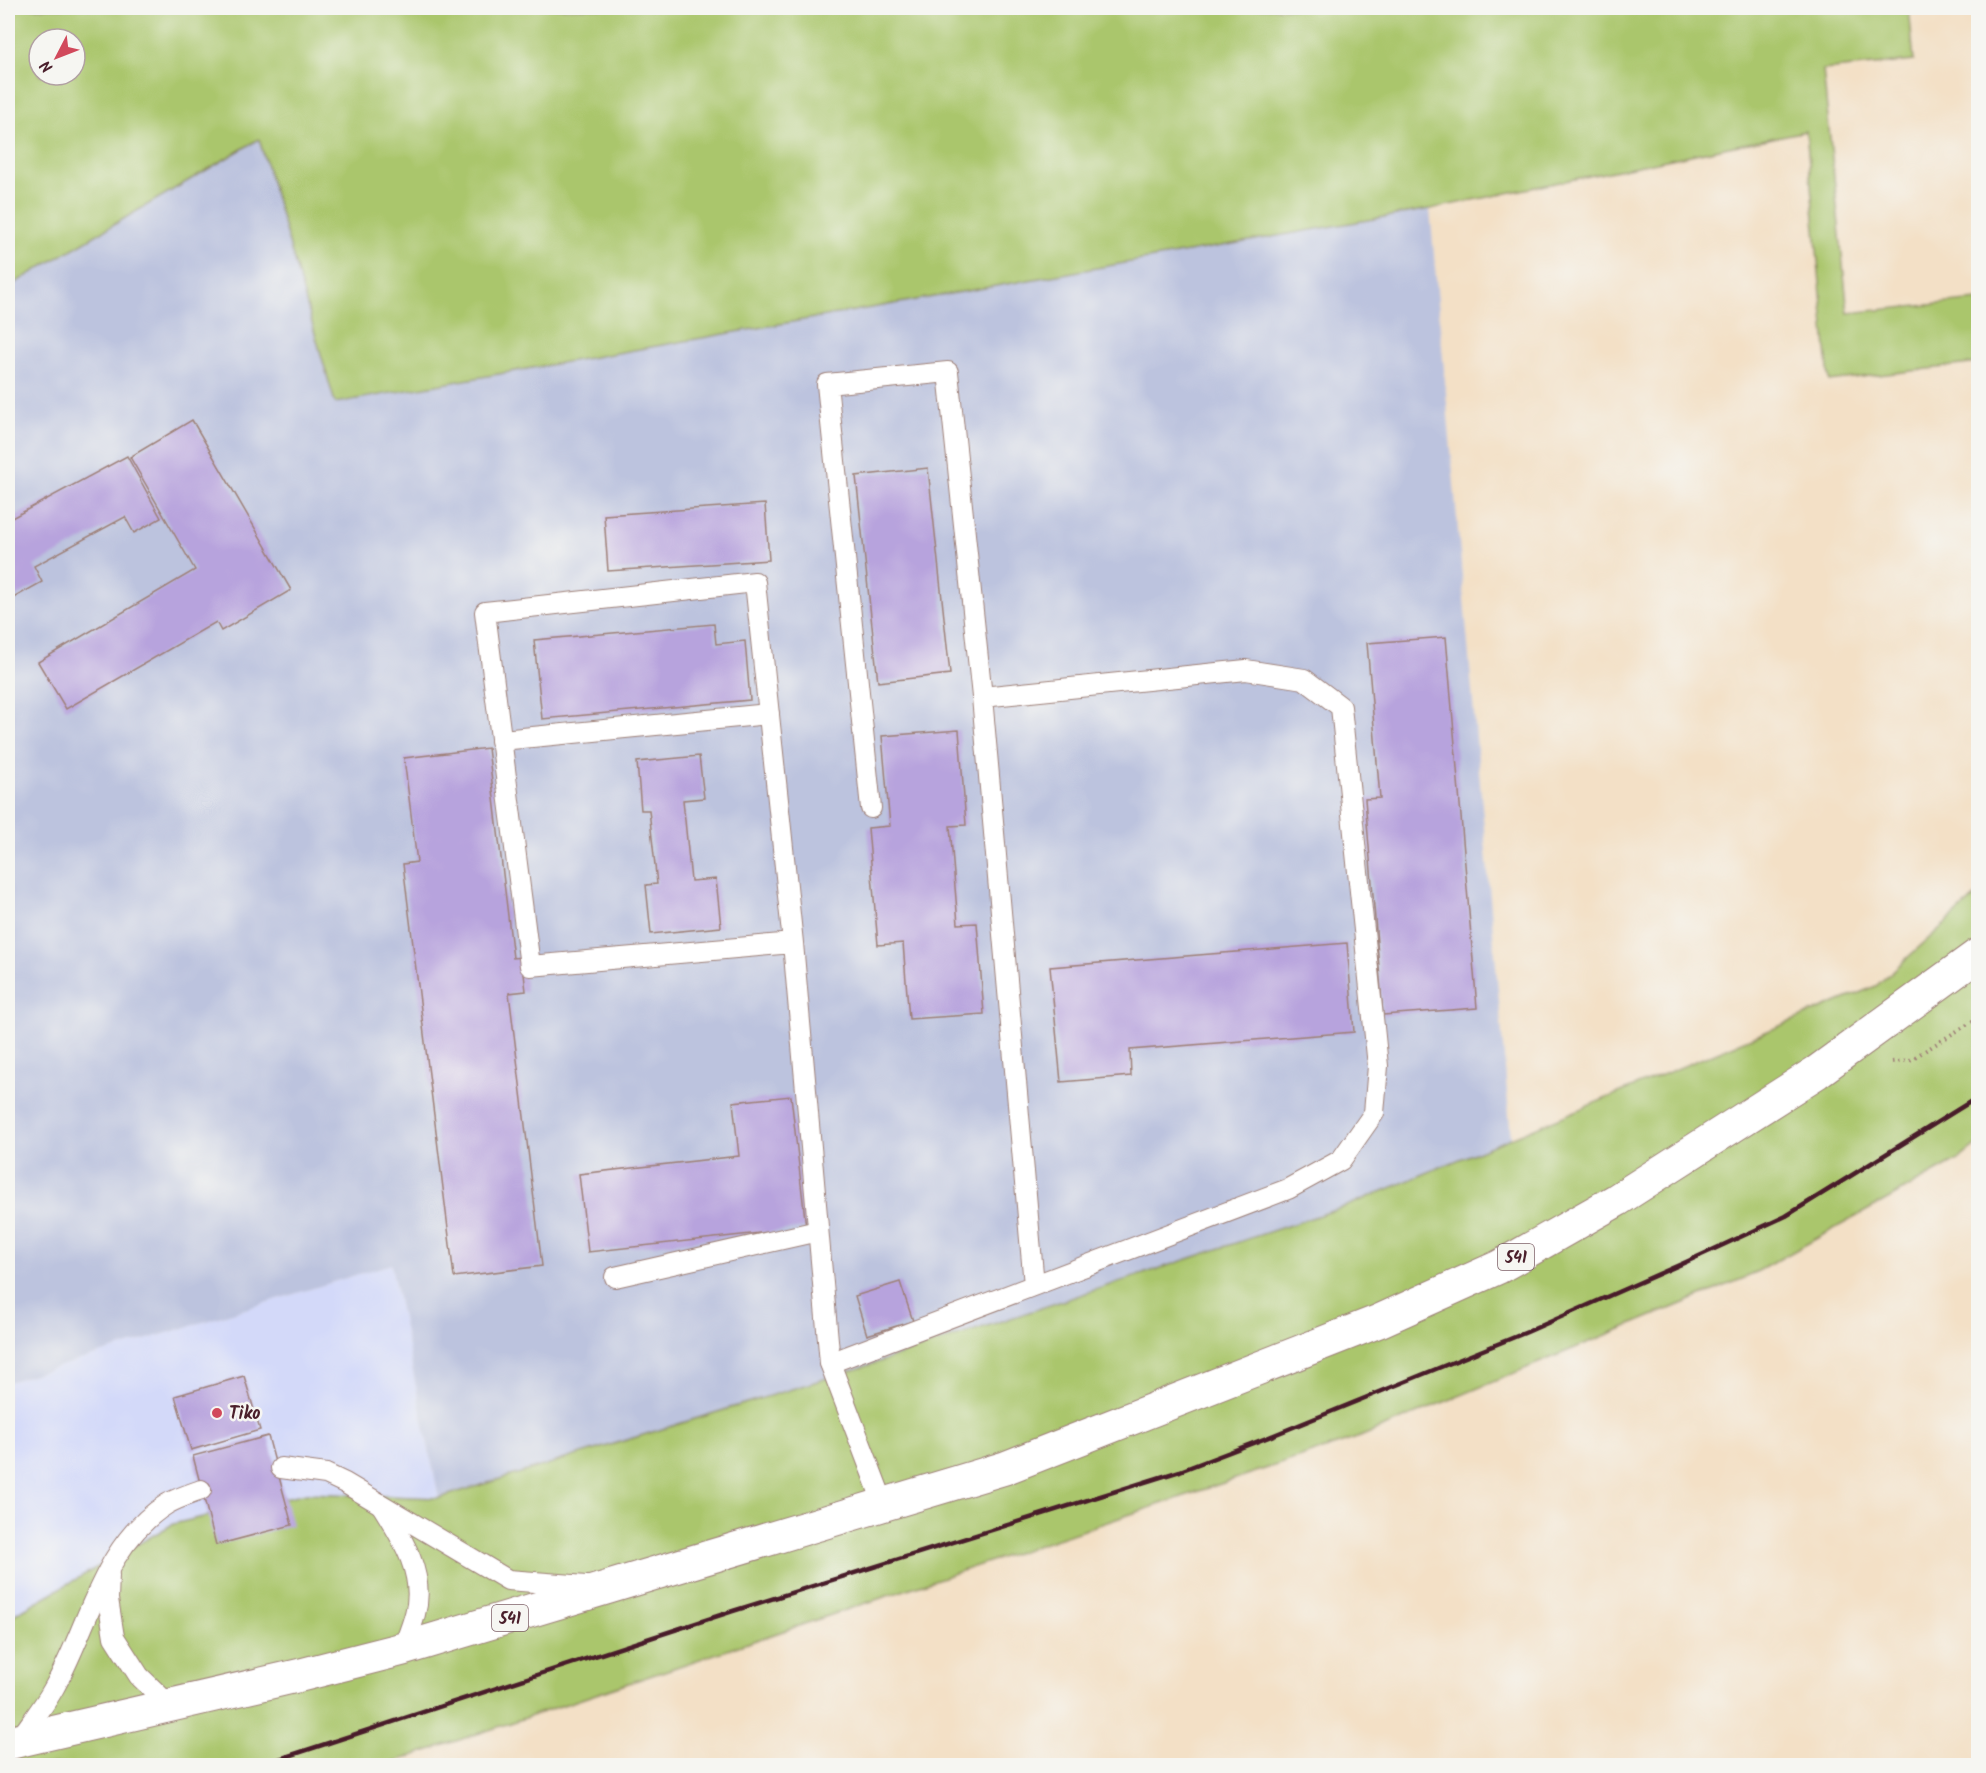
<svg xmlns="http://www.w3.org/2000/svg" width="1986" height="1773" viewBox="0 0 1986 1773" font-family="Kalam,sans-serif">
<style>
.built{fill:#d3d9f9}
.industrial{fill:#bcc3de}
.green{fill:#aac66c;stroke:#7a724c;stroke-width:1.5;fill-rule:evenodd}
.building{fill:#b7a3dd}
.lines{fill:none;stroke-linecap:round;stroke-linejoin:round}
.service-casing{stroke:#9e8078;stroke-width:22}
.primary-casing{stroke:#9e8078;stroke-width:35}
.path{stroke:#9e8078;stroke-width:4;stroke-dasharray:1.5 4.5;stroke-linecap:butt}
.service{stroke:#fff;stroke-width:20}
.primary{stroke:#fff;stroke-width:33}
.rail{stroke:#4a1f2b;stroke-width:4.5}
.poi-dot{fill:#d1495b;stroke:#f6f6f2;stroke-width:2}
.labels{text-anchor:middle;stroke-width:5;stroke-linejoin:round;paint-order:stroke}
.shield{fill:#f6f6f2;stroke:#7e6067;stroke-width:1.5}
.shield-label{font-size:16px;font-weight:bold;fill:#4a1f2b}
.poi-label{font-size:18px;font-weight:bold;fill:#4a1f2b;stroke:#f6f6f2;text-anchor:start}
</style>
<rect width="100%" height="100%" fill="#f6f6f2"/>
<filter id="ink" filterUnits="userSpaceOnUse"><feTurbulence type="fractalNoise" baseFrequency=".0167" numOctaves="2"/><feDisplacementMap in="SourceGraphic" scale="12" xChannelSelector="R" yChannelSelector="G"/><feConvolveMatrix kernelMatrix="1 2 1 2 8 2 1 2 1" color-interpolation-filters="sRGB"/></filter>
<filter id="wash" filterUnits="userSpaceOnUse"><feTurbulence type="fractalNoise" baseFrequency=".008" numOctaves="4" result="noise"/><feDisplacementMap in="SourceGraphic" scale="24" xChannelSelector="R" yChannelSelector="G"/><feGaussianBlur stdDeviation="1.35" result="paint"/><feColorMatrix in="noise" values="0 0 0 0 0 0 0 0 0 0 0 0 0 0 0 0 0 1.4 0 .05"/><feComposite in="paint" operator="in"/></filter>
<g filter="url(#wash)">
<rect width="100%" height="100%" fill="#f3e0c6"/>
<path class="built" d="M391,1264L439,1498L306,1493L173,1524L8,1618V1382Z"/>
<path class="industrial" d="M259,139L335,402L1430,209L1511,1138L1347,1206L876,1363L439,1498L391,1264L8,1382V287Z"/>
<g class="green">
<path d="M8,8H1909L1914,61L1823,70L1848,313L1978,300V363L1829,381L1806,131L1430,209L335,403L259,139L8,287ZM39,39H75V75H39Z"/>
<path d="M1978,894V1144L1958,1160L1749,1276L1360,1437L385,1765H8V1618L173,1524L306,1493L439,1498L876,1363L1347,1206L1876,986Z"/>
</g>
<g id="blocks">
<g class="building">
<path d="M192,420L291,590L221,631L216,622L66,709L38,662L195,570L130,457Z"/>
<path d="M127,456L161,518L134,533L125,517L34,566L42,582L8,601V520Z"/>
<path d="M928,468L950,674L878,682L856,476Z"/>
<path d="M765,504L769,560L608,571L604,515Z"/>
<path d="M714,624L716,644L745,641L750,700L542,719L534,640Z"/>
<path d="M1446,637L1477,1008L1383,1015L1365,799L1380,798L1367,643Z"/>
<path d="M959,730L966,825L950,826L958,924L977,923L984,1014L909,1019L903,943L878,945L868,828L890,826L882,736Z"/>
<path d="M488,748L513,958L522,957L526,991L509,993L542,1266L454,1277L403,864L417,862L404,758Z"/>
<path d="M699,756L704,798L683,800L691,881L716,879L721,927L651,934L646,885L657,884L649,810H641L637,762Z"/>
<path d="M1347,943L1354,1032L1130,1050L1131,1076L1061,1082L1050,967Z"/>
<path d="M791,1096L806,1228L588,1252L579,1174L739,1156L733,1102Z"/>
<path d="M900,1282L913,1321L867,1335L855,1296Z"/>
<path d="M244,1376L260,1430L191,1450L175,1396Z"/>
<path d="M268,1436L292,1525L216,1545L193,1456Z"/>
</g>
</g>
</g>
<g filter="url(#ink)">
<use href="#blocks" fill-opacity="0" stroke="#9e8078" stroke-width="1.5"/>
<g class="lines">
<g class="service-casing">
<g id="service">
<path d="M501,740L769,714"/>
<path d="M871,808L827,384L948,372L982,697"/>
<path d="M793,943L530,966L485,612L755,582L793,943L830,1363"/>
<path d="M615,1277L818,1231"/>
<path d="M281,1468L326,1474L345,1483L508,1580L586,1586"/>
<path d="M884,1505L830,1363L1288,1189L1341,1160L1374,1113L1378,1066L1341,707L1304,679L1246,670L982,697L1034,1285"/>
<path d="M382,1506C402,1538 426,1575 415,1614C412,1626 407,1638 403,1649"/>
<path d="M109,1575L108,1599L114,1637L139,1676L169,1705"/>
<path d="M19,1740C31,1722 45,1705 55,1686C90,1624 102,1545 167,1504C177,1498 190,1494 201,1490"/>
</g>
</g>
<g class="primary-casing">
<path id="primary" d="M8,1743L301,1675L403,1649L1005,1468L1379,1321L1499,1267L1617,1200L1817,1072L1978,955"/>
</g>
<path class="path" d="M1892,1062L1910,1060L1978,1018"/>
<use href="#service" class="service"/>
<use href="#primary" class="primary"/>
<path class="rail" d="M258,1766L733,1611L1180,1471L1269,1437L1527,1332L1686,1262L1786,1216L1978,1097"/>
</g>
</g>
<circle class="poi-dot" cx="217" cy="1413" r="6"/>
<g class="labels">
<g class="shield">
<rect x="1498" y="1244" width="36" height="26" rx="4.5"/>
<rect x="492" y="1605" width="36" height="26" rx="4.5"/>
</g>
<g class="shield-label">
<text x="1516" y="1263">541</text>
<text x="510" y="1624">541</text>
</g>
<g class="poi-label">
<text x="229" y="1419">Tiko</text>
</g>
</g>
<rect width="1986" height="1773" fill="none" stroke="#f6f6f2" stroke-width="30"/>
<g transform="translate(57 57) rotate(228)"><circle r="28" fill="#f6f6f2" stroke="#b1a0a2" stroke-width="1.5"/>
<path d="M0-4.5L10 22L0 15L-10 22Z" fill="#d1495b"/>
<text y="-9" font-size="16" font-weight="bold" text-anchor="middle" fill="#4a1f2b">N</text>
</g>
</svg>
